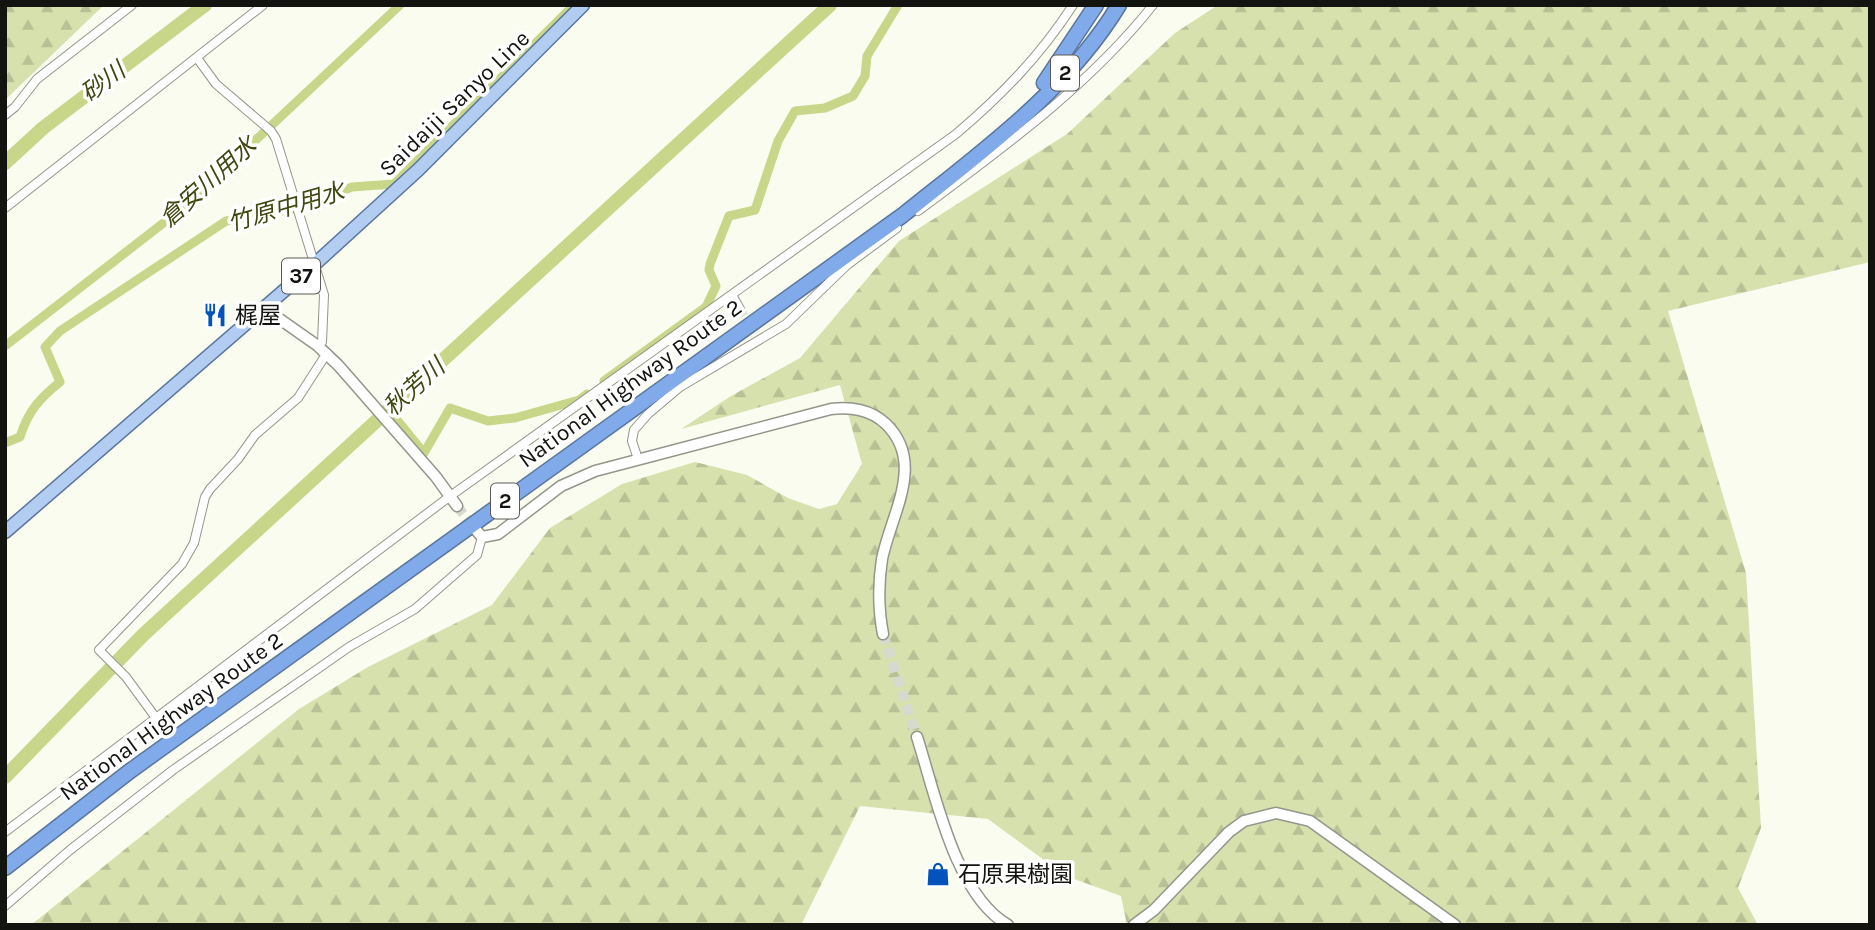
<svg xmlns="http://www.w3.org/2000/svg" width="1875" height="930" viewBox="0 0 1875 930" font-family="Karla,'Noto Sans JP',sans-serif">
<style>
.forest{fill:url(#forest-firs)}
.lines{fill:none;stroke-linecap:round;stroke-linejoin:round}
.canal{stroke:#c8d689;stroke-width:9}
.river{stroke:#c8d689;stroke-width:14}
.street-tunnel{stroke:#d6d9ce;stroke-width:8;stroke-dasharray:8 4;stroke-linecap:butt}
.secondary-tunnel{stroke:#d6d9ce;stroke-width:10;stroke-dasharray:10 5;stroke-linecap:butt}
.street-casing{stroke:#93968a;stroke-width:10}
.secondary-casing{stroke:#93968a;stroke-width:13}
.primary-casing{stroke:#5a769e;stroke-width:15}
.highway-casing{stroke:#5a769e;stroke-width:17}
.street{stroke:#fff;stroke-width:8}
.secondary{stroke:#fff;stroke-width:10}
.primary{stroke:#b3ccf2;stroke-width:12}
.highway{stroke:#81aaea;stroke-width:14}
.labels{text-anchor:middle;stroke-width:7;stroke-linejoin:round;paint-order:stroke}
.shield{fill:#fff;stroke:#5a5a58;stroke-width:2}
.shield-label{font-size:21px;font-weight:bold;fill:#131410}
.street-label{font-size:23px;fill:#131410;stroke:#fff}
.poi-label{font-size:23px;fill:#131410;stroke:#fff;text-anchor:start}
.water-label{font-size:24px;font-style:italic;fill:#41480f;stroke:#fff}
</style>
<defs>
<pattern id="forest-firs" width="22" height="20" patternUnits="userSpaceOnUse" patternTransform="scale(1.75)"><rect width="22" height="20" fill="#d7e1ae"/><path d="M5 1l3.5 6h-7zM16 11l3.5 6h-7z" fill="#b8c095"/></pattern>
</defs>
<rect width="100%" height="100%" fill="#f9fcef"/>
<g class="forest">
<path d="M5,5H104L5,100Z"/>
<path d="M1218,5H1870V262L1668,311L1746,573L1761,828L1738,888L1758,925H1127L1121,896L1066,876L988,819L860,806L801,925H31L299,709L368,667L492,605L550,528L622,484L695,462L747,475L788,498L819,509L837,504L862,464L840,385L681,429L731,396L800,358L899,241L1067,134L1175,33Z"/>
</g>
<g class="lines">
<g class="canal">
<path d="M5,346L184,207L400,5"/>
<path d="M604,381L706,307L716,286L709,270L710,264L729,216L755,210L778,141L795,111L825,108L853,96L865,76L867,56L898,5"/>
<path d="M389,410L424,453L450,408L488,421L515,418L579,400L587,394"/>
<path d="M5,443L20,437C28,411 40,398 60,382L45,347L60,331L226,221L294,209L352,187L394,184L574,5"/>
</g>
<g class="river">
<path d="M5,163L43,128L205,5"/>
<path d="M5,777L143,635L830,5"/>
</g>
<path class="street-tunnel" d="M740,309L753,328"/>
<g class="secondary-tunnel">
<path d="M457,506L476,530"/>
<path d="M883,634L917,737"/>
</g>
<g class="street-casing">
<g id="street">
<path d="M197,58L216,84L271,131L276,139L324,295L322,342L318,346"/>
<path d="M5,115L15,107L37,79L132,5"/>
<path d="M5,208L263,5"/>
<path d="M918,211C1001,149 1088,87 1153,5"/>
<path d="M732,295L740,309"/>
<path d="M638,459L632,441L634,430L648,414L680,387L786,324L847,265L897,228"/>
<path d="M156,718L126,677L99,650L182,564L194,543L205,497L210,489L238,459L255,435L298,398L327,353"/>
<path d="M5,832L449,497L956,134C1002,95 1040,56 1073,5"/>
<path d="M5,906L70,850L173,770L349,647L415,609L477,555L482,537"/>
</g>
</g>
<g class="secondary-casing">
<g id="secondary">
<path d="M264,308L318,346L338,365L436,477L457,506"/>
<path d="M476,530L482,537L498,534L561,486L595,471L831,409C851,407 870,409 886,424C926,463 891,514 882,559C878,585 878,608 883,634"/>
<path d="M917,737C935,793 955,895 1008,925"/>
<path d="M1134,925L1154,910L1229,832L1244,821L1276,813L1310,821L1455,925"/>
</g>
</g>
<g class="primary-casing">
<path id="primary" d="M5,532L316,263L418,170L583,5"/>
</g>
<g class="highway-casing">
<g id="highway">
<path d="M1044,83L1096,5"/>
<path d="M5,868L130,771L903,215C980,153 1067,91 1119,5"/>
</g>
</g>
<use href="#street" class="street"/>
<use href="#secondary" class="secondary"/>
<use href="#primary" class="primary"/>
<use href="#highway" class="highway"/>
</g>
<defs>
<g id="restaurant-bare" transform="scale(1.89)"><path d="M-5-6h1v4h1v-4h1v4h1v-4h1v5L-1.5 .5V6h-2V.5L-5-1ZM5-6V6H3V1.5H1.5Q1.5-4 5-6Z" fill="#0353bd" stroke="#fff" stroke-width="2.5" paint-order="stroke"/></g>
<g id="shop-bare" transform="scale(1.89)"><path d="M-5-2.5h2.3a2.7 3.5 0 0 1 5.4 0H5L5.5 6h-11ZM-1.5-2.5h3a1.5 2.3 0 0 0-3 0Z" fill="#0353bd" stroke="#fff" stroke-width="2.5" paint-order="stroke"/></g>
</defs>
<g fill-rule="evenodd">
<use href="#restaurant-bare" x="215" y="315"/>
<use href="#shop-bare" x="938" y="874"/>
</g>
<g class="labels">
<g class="shield">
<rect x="1051" y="55.5" width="28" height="35" rx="5"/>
<rect x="282" y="258.5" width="38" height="35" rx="5"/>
<rect x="491" y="483.5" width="28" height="35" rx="5"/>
</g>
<g class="shield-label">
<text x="1065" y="80">2</text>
<text x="301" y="283">37</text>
<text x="505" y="508">2</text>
</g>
<g class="street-label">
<text transform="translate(454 103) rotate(-44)" y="8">Saidaiji Sanyo Line</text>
<text transform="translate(630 383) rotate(-36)" y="8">National Highway Route 2</text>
<text transform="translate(171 716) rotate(-36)" y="8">National Highway Route 2</text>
</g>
<g class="poi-label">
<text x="235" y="323">梶屋</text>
<text x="958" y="882">石原果樹園</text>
</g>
<g class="water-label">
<text transform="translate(103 82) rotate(-37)" y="8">砂川</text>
<text transform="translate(208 182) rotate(-42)" y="8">倉安川用水</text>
<text transform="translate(286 207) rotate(-16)" y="8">竹原中用水</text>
<text transform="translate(414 387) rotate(-42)" y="8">秋芳川</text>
</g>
</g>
<rect width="1875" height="930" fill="none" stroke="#131410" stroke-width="14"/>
</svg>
